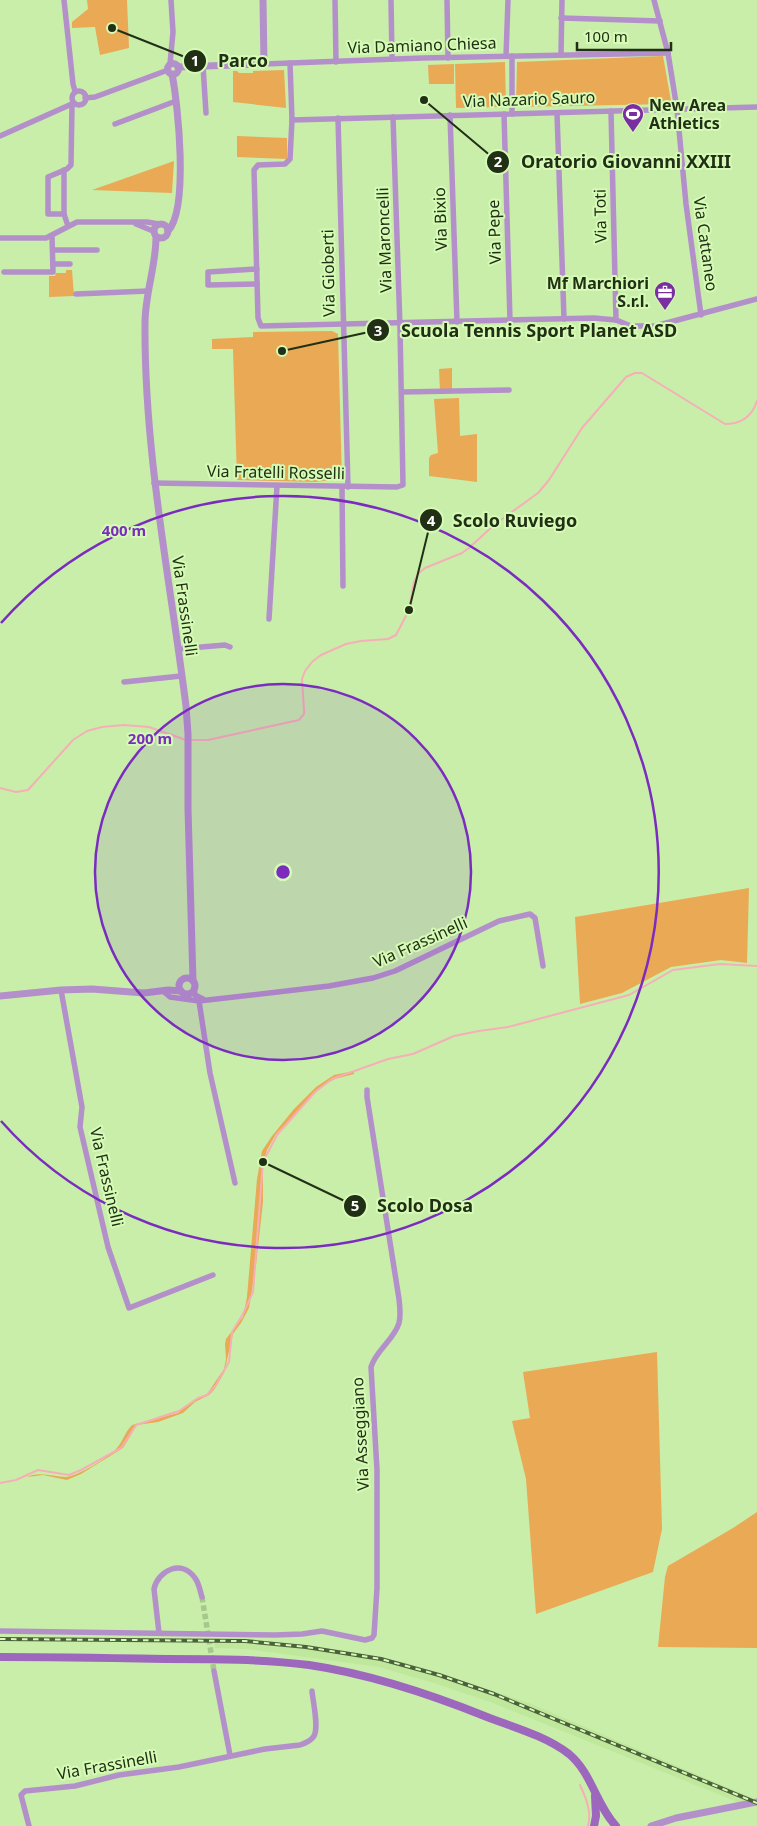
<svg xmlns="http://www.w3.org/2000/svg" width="757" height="1826" viewBox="0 0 757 1826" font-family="'Noto Sans',sans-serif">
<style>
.built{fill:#bfe89c}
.green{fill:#e9a955}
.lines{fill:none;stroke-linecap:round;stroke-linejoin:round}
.stream{stroke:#f6afb7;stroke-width:2}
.minor-tunnel{stroke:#a7c88c;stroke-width:5.5;stroke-dasharray:5.5 3;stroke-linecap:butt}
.minor{stroke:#b390ca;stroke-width:5.5}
.tertiary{stroke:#b390ca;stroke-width:7}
.secondary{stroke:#9c67bd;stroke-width:8}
.rail-casing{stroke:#4c603b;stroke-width:4}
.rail{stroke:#d5fbb6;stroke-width:2;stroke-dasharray:5.5;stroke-linecap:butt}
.ring{fill:none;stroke:#7b2cbf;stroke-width:2.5}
.labels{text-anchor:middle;stroke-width:4;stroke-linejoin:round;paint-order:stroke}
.street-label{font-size:16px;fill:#212f15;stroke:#d5fbb6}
.poi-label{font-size:16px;font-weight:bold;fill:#212f15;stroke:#d5fbb6;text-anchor:start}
.centre{fill:#7b2cbf;stroke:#d5fbb6;stroke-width:2.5}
.ring-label{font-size:15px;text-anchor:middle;font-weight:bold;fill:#7b2cbf;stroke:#d5fbb6;stroke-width:4;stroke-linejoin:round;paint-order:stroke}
.leader{fill:none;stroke:#212f15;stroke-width:2}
.callout-dot{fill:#212f15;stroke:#d5fbb6;stroke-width:2}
.mark-label{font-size:15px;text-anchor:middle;font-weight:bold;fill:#fff}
.callout-label{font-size:18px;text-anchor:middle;font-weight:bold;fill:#212f15;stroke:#d5fbb6;stroke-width:4;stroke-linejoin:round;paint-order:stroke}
</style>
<rect width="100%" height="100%" fill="#c8eeaa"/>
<path class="built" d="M214,1638L340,1650L407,1663L529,1703L757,1800L740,1803L493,1703L437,1684L379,1667L246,1649L215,1648Z"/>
<g class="green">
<path d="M87,0H127L129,48L100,55L95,27L72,28V22L88,9Z"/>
<path d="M663,56L671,101L669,104L516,107L517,62Z"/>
<path d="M505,62L506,107L456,108L455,64Z"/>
<path d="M454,64V84H429L428,65Z"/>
<path d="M284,70L286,108L233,102V71H237L239,73H253V71Z"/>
<path d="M237,136L287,138V159L237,157Z"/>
<path d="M174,161L172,193L92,190Z"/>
<path d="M66,270H72L74,296L49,297V276H55L56,273H66Z"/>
<path d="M332,331L338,334L342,479L315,482L237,480L233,349H212V339L253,337V332Z"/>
<path d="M452,368V391H440L439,369Z"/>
<path d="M459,398L460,436L477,434V482L429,476V458L431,455L438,453L434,399Z"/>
<path d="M749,888L747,963L721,960L671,967L622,993L580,1004L575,917Z"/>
<path d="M354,1071V1074L335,1079L322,1086L276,1134L267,1150L263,1165V1202L256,1265L249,1308L241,1323L233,1334L224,1373L214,1390L209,1395L195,1402L183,1413L158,1422L137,1425L123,1448L81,1474L67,1480L43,1475L27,1477C40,1471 53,1477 66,1477C76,1477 110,1457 117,1448C123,1441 125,1432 132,1425L178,1413L194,1400L207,1394L224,1369L226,1359L225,1344L226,1339L243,1317L247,1297L257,1179L262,1151L272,1136L294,1109L316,1087L334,1075Z"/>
<path d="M657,1352L662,1529L653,1572L536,1614L526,1479L512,1421L530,1418L523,1372Z"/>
<path d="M757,1512V1648L658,1647L665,1577L668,1566L733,1528Z"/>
</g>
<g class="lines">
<g class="stream">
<path d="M191,740H208L299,720L304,714V710L302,679L305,671L312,662L321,655L346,644L361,641L388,639L396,635L409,610L414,582L418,574L425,568L462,553L469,548L494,525L538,493L549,480L582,428L626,377L635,373H642L725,424C741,424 752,416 757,401"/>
<path d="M0,788L16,792L28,790L73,740L87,731L102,727L124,725L149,727L186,740"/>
<path d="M0,1483L16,1480L38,1470L69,1475L81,1470L121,1448L136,1425L179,1411L198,1398L207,1395L216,1385L229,1362L232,1332L243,1314L253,1292L263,1162L277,1135L315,1092L332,1079L388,1059L413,1054L454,1036L479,1031L508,1027L629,995L673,970L720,964L757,966"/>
<path d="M580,1785C586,1798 592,1812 588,1826"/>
</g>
<path class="minor-tunnel" d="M202,1597L214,1671"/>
<g class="minor">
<path d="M64,0L73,84L75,91"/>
<path d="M335,0L336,62"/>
<path d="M391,0L392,59"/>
<path d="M447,0L448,58"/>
<path d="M654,0L668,53L677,109L686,204L701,315"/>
<path d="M561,18L660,21"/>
<path d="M561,55L562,0"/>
<path d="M506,56L508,0"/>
<path d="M290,63L292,120L290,159L285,164L258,165L254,170L258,318L261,326L594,318L616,320L631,326H655L757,299"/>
<path d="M170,64L173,32L171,0"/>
<path d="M264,64L423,58L668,53"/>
<path d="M203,66L206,113"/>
<circle cx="79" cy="98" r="7"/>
<path d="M85,98L95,97L168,70"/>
<path d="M611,111L616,320"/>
<path d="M557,113L564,319"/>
<path d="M504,114L510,320"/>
<path d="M512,114V56"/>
<path d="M450,115L457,322"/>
<path d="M338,118L348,487"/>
<path d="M292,120L757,107"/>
<path d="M115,124L176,101"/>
<path d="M0,136L74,103"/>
<path d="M64,170V214"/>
<path d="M136,224L153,231"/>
<path d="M68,226L64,214H48V177L67,169L71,165L72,105"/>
<path d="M0,238H46L77,222H147L159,224"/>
<path d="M53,250H97"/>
<path d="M53,264H70"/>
<path d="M257,269L208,272V285L257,284"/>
<path d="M4,272H53L52,236"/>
<path d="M76,294L148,291"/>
<path d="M402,392L509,390"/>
<path d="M154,483L397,487L403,485L400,328L393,117"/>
<path d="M342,487L343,586"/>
<path d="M269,619L277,486"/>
<path d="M178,649L225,645L230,647"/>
<path d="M124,682L181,676"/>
<path d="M194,988L195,995L203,999"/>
<path d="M61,990L82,1107L80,1127L108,1247L129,1308L213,1275"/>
<path d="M163,991L170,997L199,1001L329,986L373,978L395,971L499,921L530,914L535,918L543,966"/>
<path d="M199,1001L210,1073L235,1183"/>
<path d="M0,1631L275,1635L302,1634L322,1631L365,1640L372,1638L374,1635L377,1588V1470L371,1367C376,1350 394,1340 399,1323C401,1315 400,1307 399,1299L367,1097V1090"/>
<path d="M159,1633L154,1589C158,1570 182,1559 195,1578C199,1583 200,1591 202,1597"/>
<path d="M214,1671L230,1755"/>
<path d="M29,1826L21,1795L25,1791L75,1786L119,1775L179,1767L265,1749L300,1745C306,1743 311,1741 314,1736C319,1727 313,1702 312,1691"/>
</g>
<g class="tertiary">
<circle cx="173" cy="69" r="5.5"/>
<path d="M178,67L264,64L263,0"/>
<circle cx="161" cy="231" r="7"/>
<path d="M168,231C189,209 178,104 172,74"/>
<path d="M156,237C156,266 145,294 145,323C144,452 170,579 186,706L188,734V809L193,981"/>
<circle cx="187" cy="986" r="8"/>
<path d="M0,996L61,990L92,989L144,993L168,990L181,991"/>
<path d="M651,1826L676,1818L757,1802"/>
</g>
<g class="secondary">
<path d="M0,1657C55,1657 111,1658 166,1659C214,1659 262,1659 309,1665C370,1674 430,1694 487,1717C513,1727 546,1736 569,1754C592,1773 596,1805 616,1826"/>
<path d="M594,1826L596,1816L595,1796"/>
</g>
<g class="rail-casing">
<path id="rail" d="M0,1639L245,1641L306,1647L381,1659L439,1675L494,1694L757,1803"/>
</g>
<use href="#rail" class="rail"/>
</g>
<circle cx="283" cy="872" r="188" fill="#7b2cbf" fill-opacity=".12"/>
<g class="ring">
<circle cx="283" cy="872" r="188"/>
<path d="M1 623A376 376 0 1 1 1 1121"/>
</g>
<defs>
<g id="stadium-pin" transform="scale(1.125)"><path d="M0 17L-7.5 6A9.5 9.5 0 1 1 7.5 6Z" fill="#7a2fa1" stroke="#d5fbb6"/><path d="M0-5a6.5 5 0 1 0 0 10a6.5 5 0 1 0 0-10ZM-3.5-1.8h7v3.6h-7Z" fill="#fff"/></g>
<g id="office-pin" transform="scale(1.125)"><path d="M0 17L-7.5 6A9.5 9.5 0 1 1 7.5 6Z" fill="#7a2fa1" stroke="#d5fbb6"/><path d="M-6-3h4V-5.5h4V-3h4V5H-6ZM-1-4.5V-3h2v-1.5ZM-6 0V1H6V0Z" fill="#fff"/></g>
</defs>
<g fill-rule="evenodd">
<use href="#stadium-pin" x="633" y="114"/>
<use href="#office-pin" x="665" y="292"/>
</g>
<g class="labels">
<g class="street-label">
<text transform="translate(422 45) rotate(-2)" y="6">Via Damiano Chiesa</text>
<text transform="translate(529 99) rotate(-2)" y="6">Via Nazario Sauro</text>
<text transform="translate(600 216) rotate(-91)" y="6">Via Toti</text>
<text transform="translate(440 219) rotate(-92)" y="6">Via Bixio</text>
<text transform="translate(494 232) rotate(-92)" y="6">Via Pepe</text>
<text transform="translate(384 240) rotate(-92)" y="6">Via Maroncelli</text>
<text transform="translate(706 244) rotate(82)" y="6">Via Cattaneo</text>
<text transform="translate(328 273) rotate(-91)" y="6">Via Gioberti</text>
<text transform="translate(276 472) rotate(1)" y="6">Via Fratelli Rosselli</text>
<text transform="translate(185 606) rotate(82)" y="6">Via Frassinelli</text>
<text transform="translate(420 942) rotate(-24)" y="6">Via Frassinelli</text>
<text transform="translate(107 1177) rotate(77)" y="6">Via Frassinelli</text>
<text transform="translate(360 1434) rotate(-93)" y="6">Via Asseggiano</text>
<text transform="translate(107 1765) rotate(-10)" y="6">Via Frassinelli</text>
</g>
<g class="poi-label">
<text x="649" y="111">New Area<tspan x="649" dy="18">Athletics</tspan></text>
<text x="649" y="289" text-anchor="end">Mf Marchiori<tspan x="649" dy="18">S.r.l.</tspan></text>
</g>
</g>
<circle cx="283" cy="872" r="8" class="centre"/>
<g class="ring-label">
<text x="124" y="536">400 m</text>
<text x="150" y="744">200 m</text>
</g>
<path class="leader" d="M112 28L195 61M424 100L498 162M282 351L378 330M409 610L431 520M263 1162L355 1206"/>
<g class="callout-dot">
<circle cx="112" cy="28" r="5"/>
<circle cx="424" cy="100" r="5"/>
<circle cx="282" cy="351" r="5"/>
<circle cx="409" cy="610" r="5"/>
<circle cx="263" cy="1162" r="5"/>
<circle cx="195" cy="61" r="12"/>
<circle cx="498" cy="162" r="12"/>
<circle cx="378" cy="330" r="12"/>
<circle cx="431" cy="520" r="12"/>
<circle cx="355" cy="1206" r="12"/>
</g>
<g class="mark-label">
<text x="195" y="66">1</text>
<text x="498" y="167">2</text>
<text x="378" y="336">3</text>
<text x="431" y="526">4</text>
<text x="355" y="1211">5</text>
</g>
<g class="callout-label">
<text x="243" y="67">Parco</text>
<text x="626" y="168">Oratorio Giovanni XXIII</text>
<text x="539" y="337">Scuola Tennis Sport Planet ASD</text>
<text x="515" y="527">Scolo Ruviego</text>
<text x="425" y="1212">Scolo Dosa</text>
</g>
<path d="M577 42v8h94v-8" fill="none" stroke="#212f15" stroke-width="2.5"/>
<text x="584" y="42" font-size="15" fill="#212f15" stroke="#d5fbb6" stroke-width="4" paint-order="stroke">100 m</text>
</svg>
